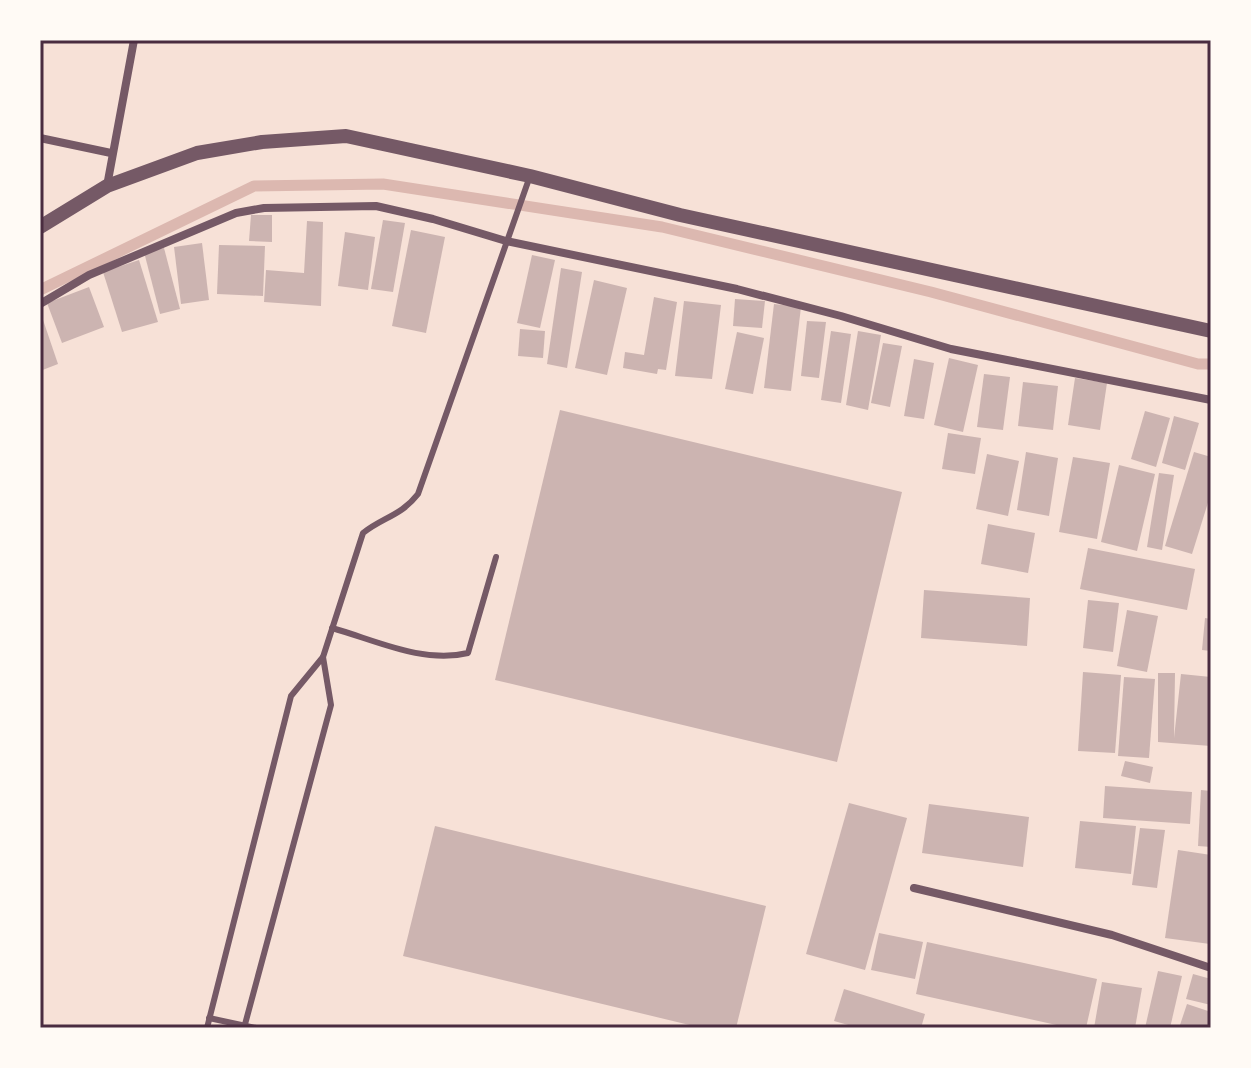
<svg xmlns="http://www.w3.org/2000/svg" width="1251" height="1068" viewBox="0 0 1251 1068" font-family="'Fira Sans',sans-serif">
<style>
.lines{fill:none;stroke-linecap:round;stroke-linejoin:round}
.stream{stroke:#dcb8b0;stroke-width:11}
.building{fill:#ccb4b1}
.service{stroke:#755966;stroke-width:6}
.minor{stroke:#755966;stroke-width:8}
.tertiary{stroke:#755966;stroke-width:14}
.neatline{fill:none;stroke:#4a2c40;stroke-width:3}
</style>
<rect width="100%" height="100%" fill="#f7e1d7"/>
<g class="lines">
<path class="stream" d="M40,290L254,186L383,184L662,227L931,292L1198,364H1211"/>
</g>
<g class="building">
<path d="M251,215H272V242L249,241Z"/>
<path d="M383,220L405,223L393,292L371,289Z"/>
<path d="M307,221L323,222L321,306L264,302L266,270L304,273Z"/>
<path d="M411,230L445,237L426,333L392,326Z"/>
<path d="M345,232L375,237L368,290L338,286Z"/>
<path d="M202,243L209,300L181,304L174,247Z"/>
<path d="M219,245L265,246L263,296L217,294Z"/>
<path d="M164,248L180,309L160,314L144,252Z"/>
<path d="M532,255L555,260L540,328L517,323Z"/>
<path d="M139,260L158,322L122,332L103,272Z"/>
<path d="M561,268L582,272L567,368L547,364Z"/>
<path d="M594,280L627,288L607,375L575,368Z"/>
<path d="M89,287L104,327L62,343L47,303Z"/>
<path d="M654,297L677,302L666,370L658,369L657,374L623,368L625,352L644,355Z"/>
<path d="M735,299L765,301L762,328L733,326Z"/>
<path d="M684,301L721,305L712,379L675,376Z"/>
<path d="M774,304L801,307L791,391L764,388Z"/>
<path d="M40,311L58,364L40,371Z"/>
<path d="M807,321L826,322L819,378L801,376Z"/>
<path d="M520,329L545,331L543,358L518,356Z"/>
<path d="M831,331L851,334L841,403L821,400Z"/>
<path d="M858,331L881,335L868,410L846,405Z"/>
<path d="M737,332L764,338L753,394L725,389Z"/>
<path d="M883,343L902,346L890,407L871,403Z"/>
<path d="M949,358L978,365L963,432L934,425Z"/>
<path d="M914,359L934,363L924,419L904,416Z"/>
<path d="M984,374L1010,377L1003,430L977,427Z"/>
<path d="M1075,378L1107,383L1100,430L1068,425Z"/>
<path d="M1023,382L1058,386L1053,430L1018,426Z"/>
<path d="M560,410L902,492L837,762L495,680Z"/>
<path d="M1145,411L1170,418L1156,467L1131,459Z"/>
<path d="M1174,416L1199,423L1185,470L1162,463Z"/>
<path d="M948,433L981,438L975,474L942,469Z"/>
<path d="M1026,452L1058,458L1049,516L1017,510Z"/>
<path d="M1194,452L1211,457V493L1192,554L1165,546Z"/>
<path d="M987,454L1019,461L1008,516L976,509Z"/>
<path d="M1073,457L1110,463L1097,539L1059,532Z"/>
<path d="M1119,465L1155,474L1137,551L1101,542Z"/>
<path d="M1159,473L1174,475L1162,550L1147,547Z"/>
<path d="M988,524L1035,533L1028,573L981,564Z"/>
<path d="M1088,548L1195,569L1187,610L1080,589Z"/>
<path d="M924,590L1030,598L1027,646L921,638Z"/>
<path d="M1088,600L1119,603L1113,652L1083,648Z"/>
<path d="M1127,610L1158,616L1147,672L1117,666Z"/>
<path d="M1205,618L1211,619V651L1202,650Z"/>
<path d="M1083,672L1121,675L1115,753L1078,751Z"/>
<path d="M1158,673H1175L1174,738L1181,674L1211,677V746L1158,742Z"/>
<path d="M1124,677L1155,679L1149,758L1118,756Z"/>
<path d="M1125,761L1153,767L1150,783L1121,776Z"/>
<path d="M1105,786L1192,792L1190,824L1103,818Z"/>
<path d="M1201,790L1211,791V847L1198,846Z"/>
<path d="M849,803L907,818L865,970L806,954Z"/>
<path d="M929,804L1029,817L1023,867L922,853Z"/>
<path d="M1080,821L1136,826L1131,874L1075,868Z"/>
<path d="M435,826L766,906L736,1028H702L403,956Z"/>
<path d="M1140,828L1165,830L1157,888L1132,885Z"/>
<path d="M1178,850L1211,855L1210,944L1165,938Z"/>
<path d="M879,933L923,942L915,979L871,970Z"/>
<path d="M927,942L1097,979L1086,1028H1070L916,994Z"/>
<path d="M1158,971L1182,976L1170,1028H1145Z"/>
<path d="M1193,974L1211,979V1005L1186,999Z"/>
<path d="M1102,982L1142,988L1135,1028H1094Z"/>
<path d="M844,989L925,1014L921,1028H859L834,1021Z"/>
<path d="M1187,1004L1211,1012V1028H1179Z"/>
</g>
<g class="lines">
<g class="service">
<path d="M332,628C375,640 423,664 468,653L496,557"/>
<path d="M209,1018L256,1028"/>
<path d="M207,1028L291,696L323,657L363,533C383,517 401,516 418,494L530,176"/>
<path d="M244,1028L331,705L323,657"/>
</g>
<g class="minor">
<path d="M40,138L111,153"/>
<path d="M107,186L134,40"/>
<path d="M40,304L89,275L236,213L264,208L376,206L433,219L506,241L737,289L841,316L951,349L1211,400"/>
<path d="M914,888L1112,935L1211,968"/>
</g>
<path class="tertiary" d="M40,227L107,186L197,153L262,142L346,136L530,176L680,215L1211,331"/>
</g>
<rect width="1251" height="1068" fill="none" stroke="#fffaf5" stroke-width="84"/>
<rect x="42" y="42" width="1167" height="984" class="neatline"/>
</svg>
